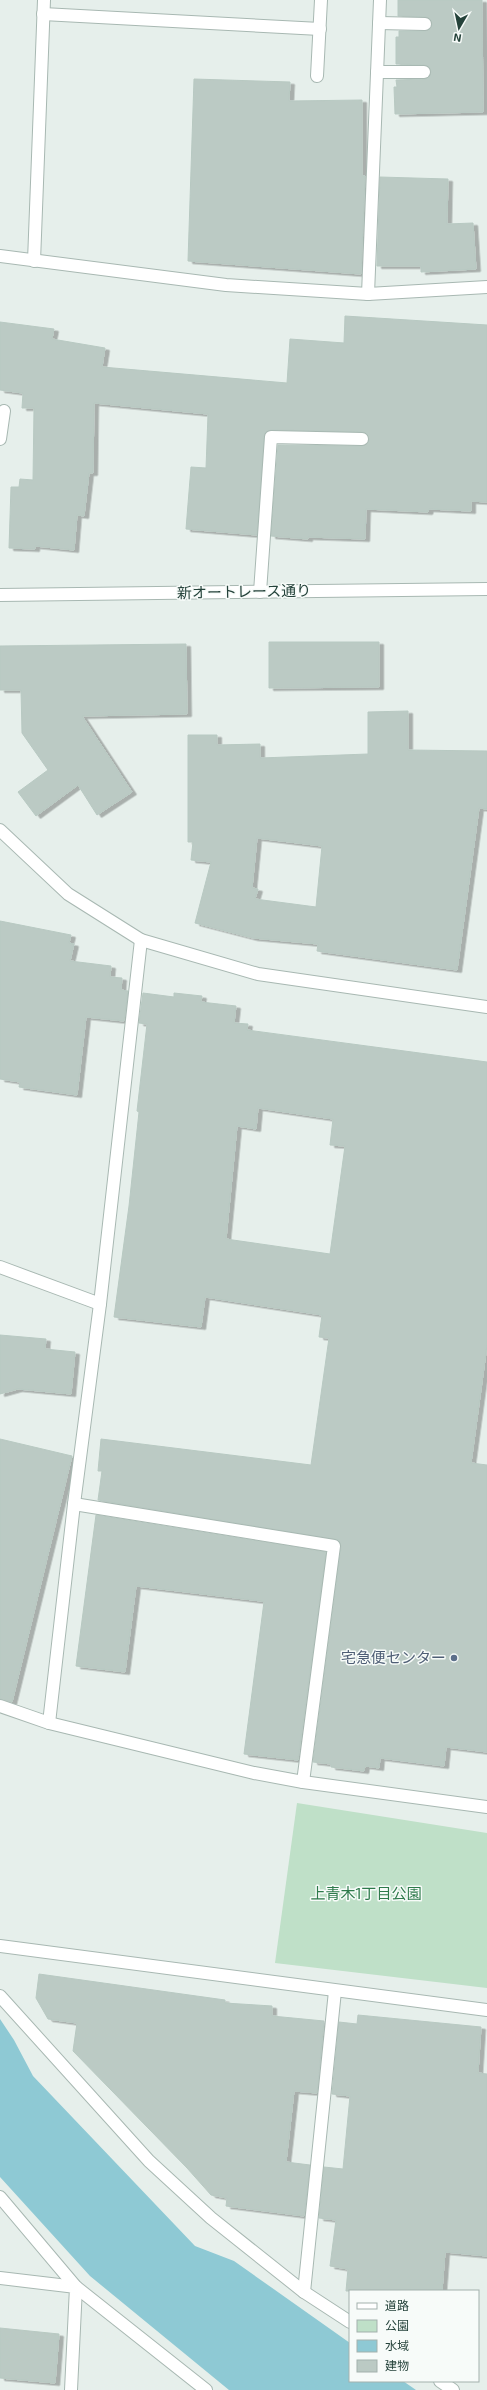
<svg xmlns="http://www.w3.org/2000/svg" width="487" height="2390" viewBox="0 0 487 2390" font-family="'Exo 2','Noto Sans JP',sans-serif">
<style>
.green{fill:#bfe0c8}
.water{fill:#8ec9d4}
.building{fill:#bbcac4;stroke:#b8c9c2;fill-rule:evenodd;filter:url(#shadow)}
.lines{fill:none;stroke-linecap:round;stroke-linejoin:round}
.service-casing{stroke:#a8b8b2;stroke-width:14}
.minor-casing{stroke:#a8b8b2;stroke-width:14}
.tertiary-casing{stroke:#a8b8b2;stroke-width:14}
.service{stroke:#fff;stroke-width:12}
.minor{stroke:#fff;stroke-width:12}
.tertiary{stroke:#fff;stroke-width:12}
.service-dot{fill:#5c6f8a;stroke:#f7fbf9;stroke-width:1.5}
.labels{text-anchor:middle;stroke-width:3;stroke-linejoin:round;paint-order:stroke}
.street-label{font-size:15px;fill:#24423a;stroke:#f7fbf9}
.service-label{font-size:15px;fill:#4e5e75;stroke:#f7fbf9;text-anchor:end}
.park-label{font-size:15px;fill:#2d7a4b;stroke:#f7fbf9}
</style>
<defs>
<filter id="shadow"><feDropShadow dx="4.5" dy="2.5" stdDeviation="0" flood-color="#0004"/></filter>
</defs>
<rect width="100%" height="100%" fill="#e6efeb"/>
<path class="green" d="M297,1803L487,1833V1988L275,1963Z"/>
<path class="water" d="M0,2019L14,2040L33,2076L195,2246L234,2261L350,2343V2381H403L416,2390H229L90,2276L0,2177Z"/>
<g class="building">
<path d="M398,0H482L483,112L395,114L394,87H397L396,80L424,79L428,78L431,72L430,68L424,65L396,64V37H399V31H425L431,28L432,24L429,18L426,17L398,16Z"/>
<path d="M194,79L290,82L289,101L362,100V176H365L361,274L188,261Z"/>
<path d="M380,177L448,179L447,224L473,223L476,269L421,272V266H377Z"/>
<path d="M345,316L487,325V502L471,501V511L429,509L428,512L366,509L365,539L308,537V539L271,536L278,445L362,446L368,443L369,439L366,433L362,432L271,430L265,433L264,436L257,535L186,529L191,467L206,468L208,414L94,403L93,473H89L84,516L77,515L74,550L35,546V549L9,548L11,487H19L20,479L33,480L34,408H22L23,393L0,390V322L54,329L52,339L105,348L102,367L287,383L290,339L344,343Z"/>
<path d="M269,642H379V687L269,688Z"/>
<path d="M186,644L187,714L82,716L132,792L97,815L78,785L36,816L18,792L48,770L22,733L21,690H0V646Z"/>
<path d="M408,711V750L487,751V809L479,808L457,970L317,951L318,944L253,938L195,923L211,862L191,860L193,842H188V735H217V745L260,744V758L368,754V712ZM257,838L322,846L316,907L255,899L258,889L252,888Z"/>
<path d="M0,921L71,935L69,943L74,944L70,961L111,966L110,977L122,978L121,990L128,991L124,1021L86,1017L77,1095L19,1087L20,1082L0,1079Z"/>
<path d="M143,993L174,997V993L202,996L201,1002L236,1006L234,1023L248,1024L247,1030L487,1062V1345L471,1463L487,1465V1752L446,1747L444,1766L380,1758L379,1768L365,1766L364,1771L331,1767V1764L313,1762L341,1547L339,1540L98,1500L102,1471H98L101,1439L311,1465L329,1338L319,1337L322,1315L205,1297L201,1327L114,1317L129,1206L139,1112L137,1111L147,1024L139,1023ZM258,1108L333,1119L330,1145L345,1146L330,1254L226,1239L237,1126L256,1129Z"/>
<path d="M0,1335L46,1339L45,1349L75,1352L71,1394L18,1389L0,1394Z"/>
<path d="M0,1439L72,1456L12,1702L0,1699Z"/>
<path d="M96,1515L326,1552L298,1760L244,1754L264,1602L261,1601L136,1586L125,1672L76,1666Z"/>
<path d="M39,1974L225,2000V2003L272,2006V2016L324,2021L317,2093L294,2091L286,2162L310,2165L304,2216L226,2206L227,2198L211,2195L187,2168L73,2051L77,2023L48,2019L36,1998Z"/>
<path d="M358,2015L481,2027L478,2073L487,2074V2256L445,2252L442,2291H346L348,2269L330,2266L336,2220L319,2218L324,2167L343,2169L350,2096L332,2094L339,2022L357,2024Z"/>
<path d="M0,2328L59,2334L55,2383L0,2378Z"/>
</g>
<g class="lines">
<g class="service-casing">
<g id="service">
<path d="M43,14L320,29"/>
<path d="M379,23L425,24"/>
<path d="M377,72H424"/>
<path d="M317,76L321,0"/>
<path d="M34,261L44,0"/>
<path d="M0,439L4,411"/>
<path d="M260,592L271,437L362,439"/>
</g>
</g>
<g class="minor-casing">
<g id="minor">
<path d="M0,256L226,285L368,294L487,287"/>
<path d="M368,294L380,0"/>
<path d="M0,1267L100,1304"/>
<path d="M74,1504L334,1546L303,1782"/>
<path d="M0,1706L49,1723L254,1773L303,1782L487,1807"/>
<path d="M49,1723L74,1504L100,1304L141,940"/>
<path d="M0,1946L487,2010"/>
<path d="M0,1996L149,2161L211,2218L304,2292L350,2322"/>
<path d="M0,2197L76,2287L206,2390"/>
<path d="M0,2278L76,2287L71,2390"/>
<path d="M304,2292L335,1991"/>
<path d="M440,2381L453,2390"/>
</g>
</g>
<g class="tertiary-casing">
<g id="tertiary">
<path d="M0,595L487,589"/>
<path d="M0,830L68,894L141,940L258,974L487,1007"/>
</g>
</g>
<use href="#service" class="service"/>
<use href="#minor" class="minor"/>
<use href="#tertiary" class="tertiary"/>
</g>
<circle class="service-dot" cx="454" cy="1658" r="4"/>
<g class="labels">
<g class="street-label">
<text transform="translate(244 592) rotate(-1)" y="5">新オートレース通り</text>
</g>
<g class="service-label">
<text x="446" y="1663">宅急便センター</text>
</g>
<g class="park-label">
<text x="366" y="1899">上青木1丁目公園</text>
</g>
</g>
<rect x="349" y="2290" width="130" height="92" fill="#f7fbf9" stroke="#a3b1ad"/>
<rect x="357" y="2303" width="20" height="6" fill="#ffffff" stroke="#a3b1ad"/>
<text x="385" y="2310" font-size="12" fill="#24423a">道路</text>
<rect x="357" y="2320" width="20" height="12" fill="#bfe0c8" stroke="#a3b1ad"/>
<text x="385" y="2330" font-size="12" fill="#24423a">公園</text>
<rect x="357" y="2340" width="20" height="12" fill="#8ec9d4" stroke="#a3b1ad"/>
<text x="385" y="2350" font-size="12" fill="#24423a">水域</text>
<rect x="357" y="2360" width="20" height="12" fill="#bbcac4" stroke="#a3b1ad"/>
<text x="385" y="2370" font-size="12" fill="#24423a">建物</text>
<g transform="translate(459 28) rotate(189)" stroke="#f7fbf9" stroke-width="3" paint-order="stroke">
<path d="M0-3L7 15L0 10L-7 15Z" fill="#24423a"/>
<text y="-6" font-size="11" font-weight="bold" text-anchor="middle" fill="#24423a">N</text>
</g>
</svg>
